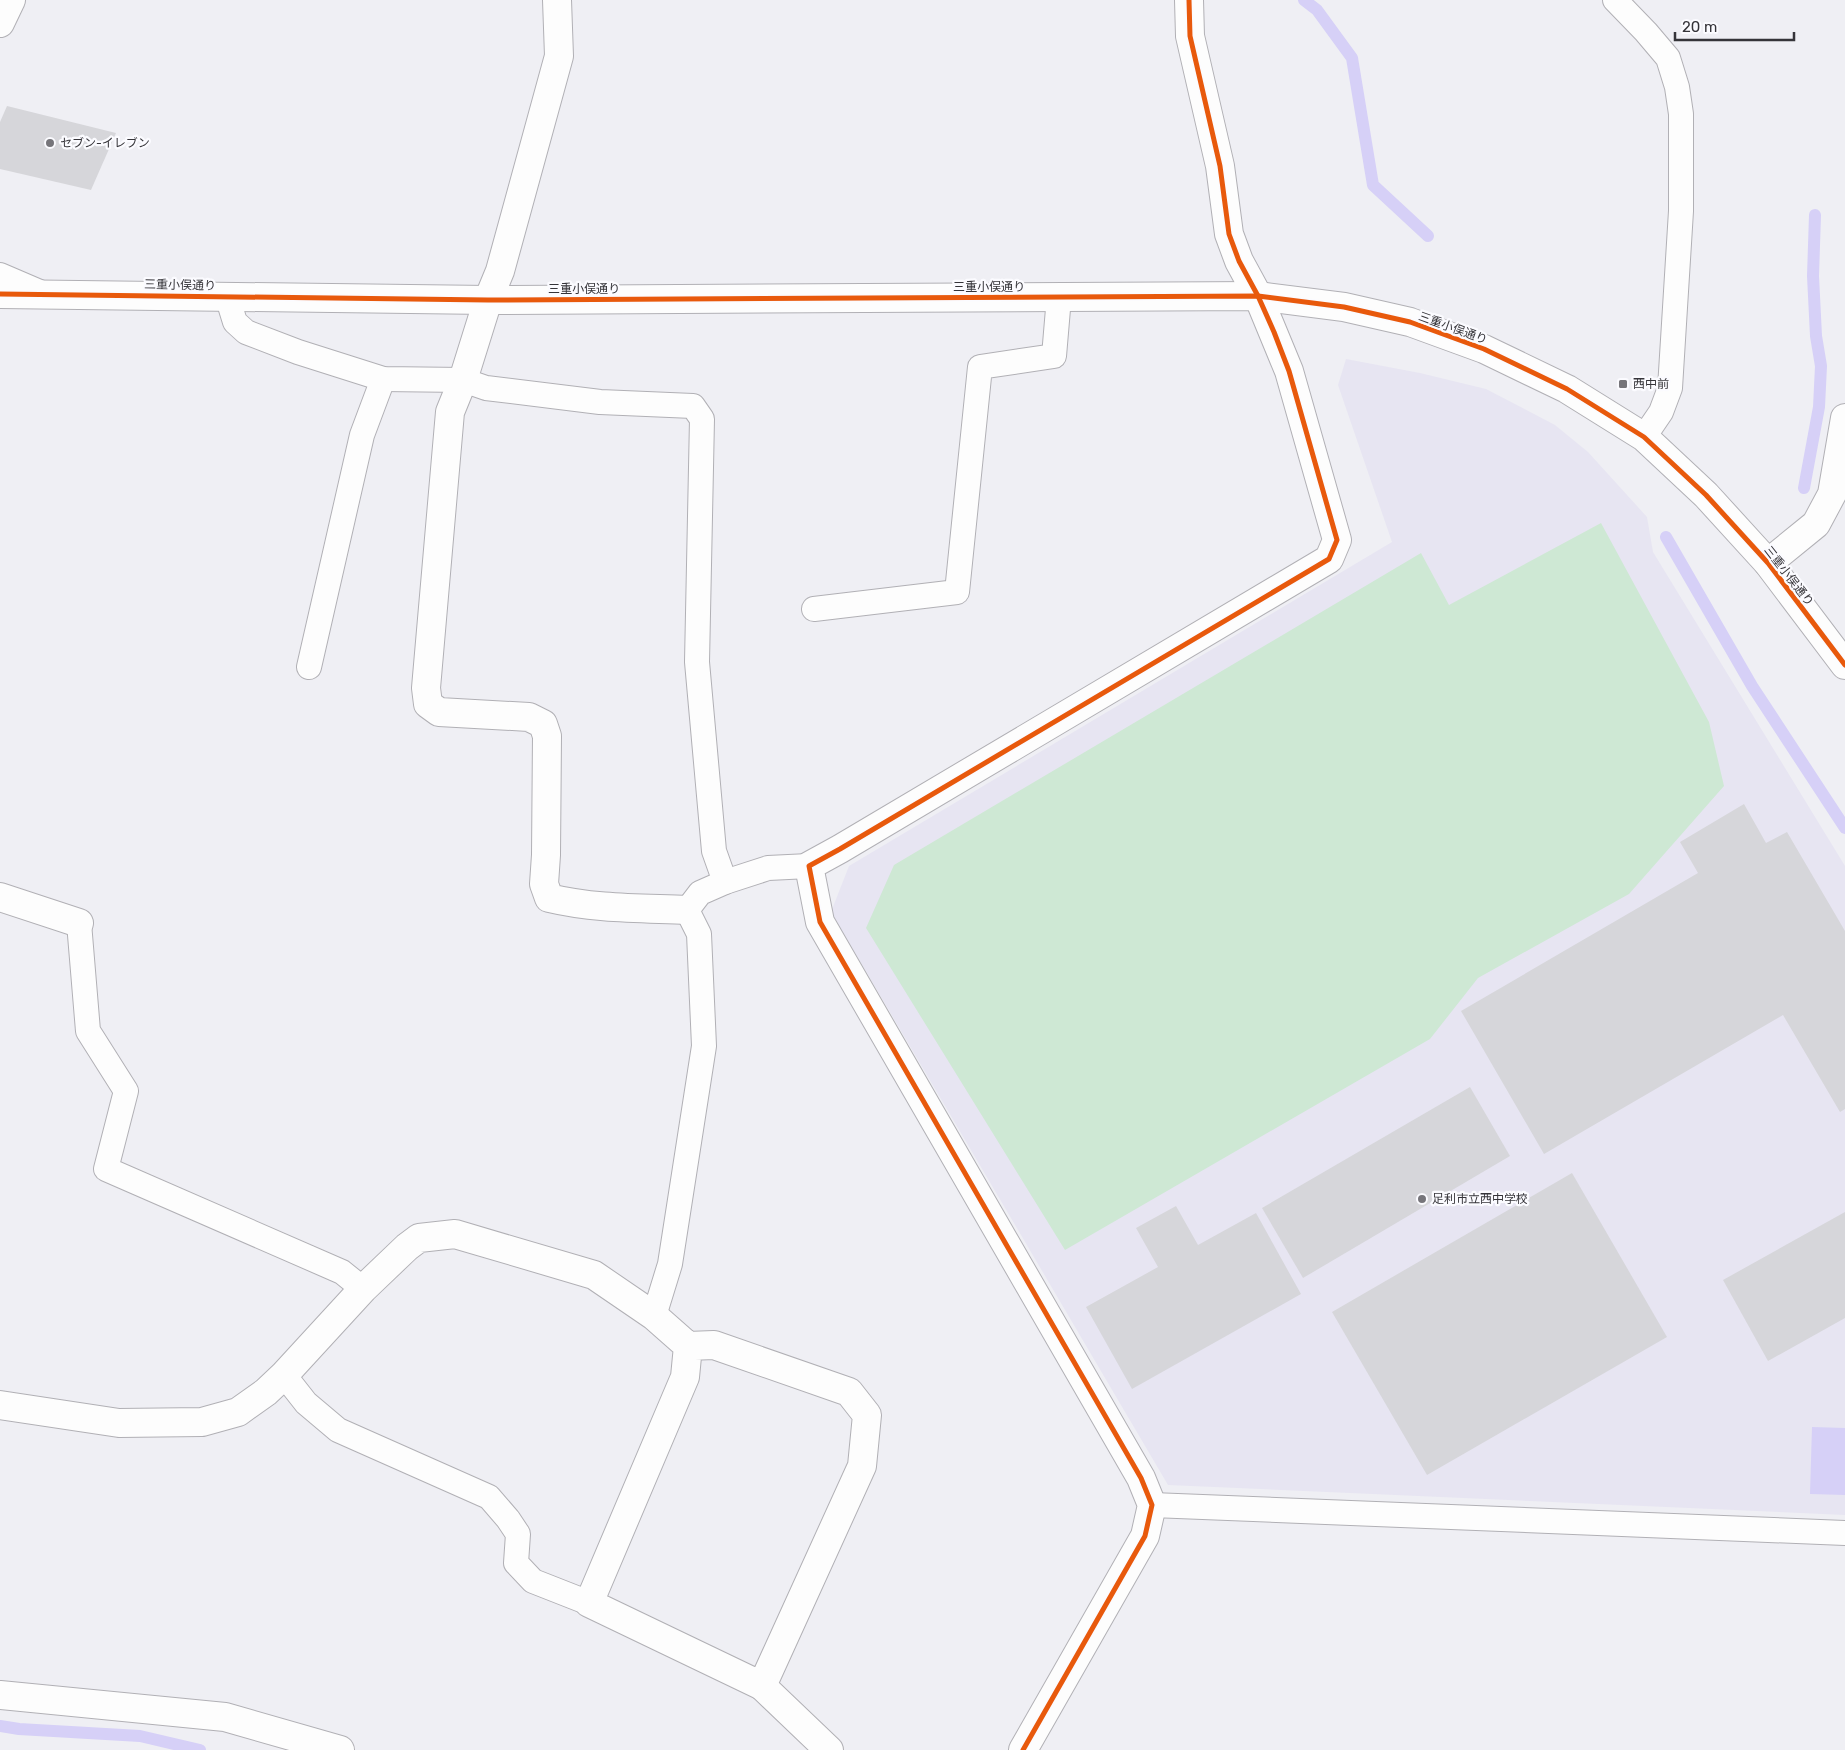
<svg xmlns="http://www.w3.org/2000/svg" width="1845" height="1750" viewBox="0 0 1845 1750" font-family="Rubik,'Noto Sans JP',sans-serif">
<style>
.built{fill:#e7e5f2}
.green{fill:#cee8d4}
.water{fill:#d6d0f7}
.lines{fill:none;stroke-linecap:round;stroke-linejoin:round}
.stream{stroke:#d6d0f7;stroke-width:12}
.building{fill:#d6d6da}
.service-casing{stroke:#b1b0b5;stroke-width:26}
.minor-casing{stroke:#b1b0b5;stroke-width:30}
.tertiary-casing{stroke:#b1b0b5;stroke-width:30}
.service{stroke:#fdfdfd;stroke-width:24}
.minor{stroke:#fdfdfd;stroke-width:28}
.tertiary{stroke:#fdfdfd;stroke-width:28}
.cycleway-casing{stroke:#fbfbff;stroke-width:8}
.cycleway{stroke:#e8590c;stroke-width:5}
.poi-dot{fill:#76757a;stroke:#fbfbff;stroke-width:2}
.labels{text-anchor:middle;stroke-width:4.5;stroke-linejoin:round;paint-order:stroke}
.poi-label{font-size:12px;fill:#353439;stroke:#fbfbff;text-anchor:start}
.street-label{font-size:12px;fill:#353439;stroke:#fbfbff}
</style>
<rect width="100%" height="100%" fill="#efeff4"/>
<path class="built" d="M1346,359L1420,373L1486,389L1555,425L1588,452L1647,517L1653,552L1845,866V1515L1168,1485L831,912L849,866L1392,542L1338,385Z"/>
<path class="green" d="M1601,523L1709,722L1724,786L1629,894L1478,978L1430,1039L1065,1250L866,928L894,865L1421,553L1449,605Z"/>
<path class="water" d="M1812,1427L1845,1428V1495L1810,1494Z"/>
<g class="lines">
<g class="stream">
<path d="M1304,0L1317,10L1352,58L1373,185L1428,236"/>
<path d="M1804,488L1819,407L1821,366L1816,336L1813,276L1815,215"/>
<path d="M1666,537L1752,686L1845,828"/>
<path d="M0,1726L19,1729L140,1736L200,1750"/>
</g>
</g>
<g class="building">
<path d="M7,106L116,133L91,190L0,169V122Z"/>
<path d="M1744,804L1766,843L1787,832L1845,931V1109L1840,1112L1783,1015L1544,1154L1461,1011L1698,873L1680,842Z"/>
<path d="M1470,1087L1510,1156L1303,1278L1262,1208Z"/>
<path d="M1572,1173L1667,1337L1427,1475L1332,1312Z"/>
<path d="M1176,1206L1198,1245L1256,1213L1301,1294L1132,1389L1086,1307L1158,1267L1136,1228Z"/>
<path d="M1845,1212V1318L1768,1361L1723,1280Z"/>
</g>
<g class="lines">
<g class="service-casing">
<g id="service">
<path d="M1615,0L1646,32L1668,58L1677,87L1681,114V211L1670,388L1661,412L1644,437"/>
<path d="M0,275L42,293"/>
<path d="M227,296L235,322L246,332L298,352L383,379L463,380L486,388L600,402L693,406L702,419L697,662L714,851L725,882"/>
<path d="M814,609L957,592L980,367L1054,356L1059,297"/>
<path d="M309,667L362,435L383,379"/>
<path d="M79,923L88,1031L126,1091L106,1169L342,1272L363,1289"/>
<path d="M654,1316L670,1264L704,1046L699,934L687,910L700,893L725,882L768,868L809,866"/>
<path d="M284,1375L306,1403L338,1430L489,1497L508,1519L518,1534L516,1563L533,1581L589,1603"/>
<path d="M1152,1505L1845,1533"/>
</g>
</g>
<g class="minor-casing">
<g id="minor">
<path d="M557,0L559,56L500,271L488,300L463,380L450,412L426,688L428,704L439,712L529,717L543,724L547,736L546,855L544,884L549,898C595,909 640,908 687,910"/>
<path d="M0,23L11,0"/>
<path d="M1768,563L1816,524L1832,494L1845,418"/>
<path d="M0,897L79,923"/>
<path d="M0,1405L119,1423L202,1422L238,1412L266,1392L284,1375L363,1289L407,1247L419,1238L455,1234L594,1275L654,1316L688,1346L714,1345L849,1392L867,1415L862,1466L762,1686L589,1603L685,1377L688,1346"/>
<path d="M762,1686L829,1750"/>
<path d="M0,1695L225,1717L340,1750"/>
<path d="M1023,1750L1145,1536L1152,1505L1141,1478L820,922L809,866L840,849L1329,559L1337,540L1289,371L1258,296"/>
</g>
</g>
<g class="tertiary-casing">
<g id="tertiary">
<path d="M1189,0L1190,36L1220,166L1229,234L1239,261L1258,296"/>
<path d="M0,294L488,300L1258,296L1344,307L1410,322L1484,349L1567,389L1644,437L1706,495L1768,563L1845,665"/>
</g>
</g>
<use href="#service" class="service"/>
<use href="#minor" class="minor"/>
<use href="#tertiary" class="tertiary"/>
<g class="cycleway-casing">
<g id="cycleway">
<path d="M0,294L488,300L1258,296L1344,307L1410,322L1484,349L1567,389L1644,437L1706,495L1768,563L1845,665"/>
<path d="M1023,1750L1145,1536L1152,1505L1141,1478L820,922L809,866L840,849L1329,559L1337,540L1289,371L1274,332L1258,296L1239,261L1229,234L1220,166L1190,36L1189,0"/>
</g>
</g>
<use href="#cycleway" class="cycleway"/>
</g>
<g class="poi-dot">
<circle cx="50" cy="143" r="5"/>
<rect x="1618" y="379" width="10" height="10" rx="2.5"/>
<circle cx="1422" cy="1199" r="5"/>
</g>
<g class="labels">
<g class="poi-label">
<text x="60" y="147">セブン-イレブン</text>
<text x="1633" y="388">西中前</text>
<text x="1432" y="1203">足利市立西中学校</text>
</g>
<g class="street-label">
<text transform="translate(180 285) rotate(1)" y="4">三重小俣通り</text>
<text x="989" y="291">三重小俣通り</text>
<text x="584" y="293">三重小俣通り</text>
<text transform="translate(1453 328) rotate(20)" y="4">三重小俣通り</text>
<text transform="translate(1789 576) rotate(52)" y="4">三重小俣通り</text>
</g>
</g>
<path d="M1675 32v8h119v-8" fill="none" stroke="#353439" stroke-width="2.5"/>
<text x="1682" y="32" font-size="15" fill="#353439" stroke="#fbfbff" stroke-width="4" paint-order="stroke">20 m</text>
</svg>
